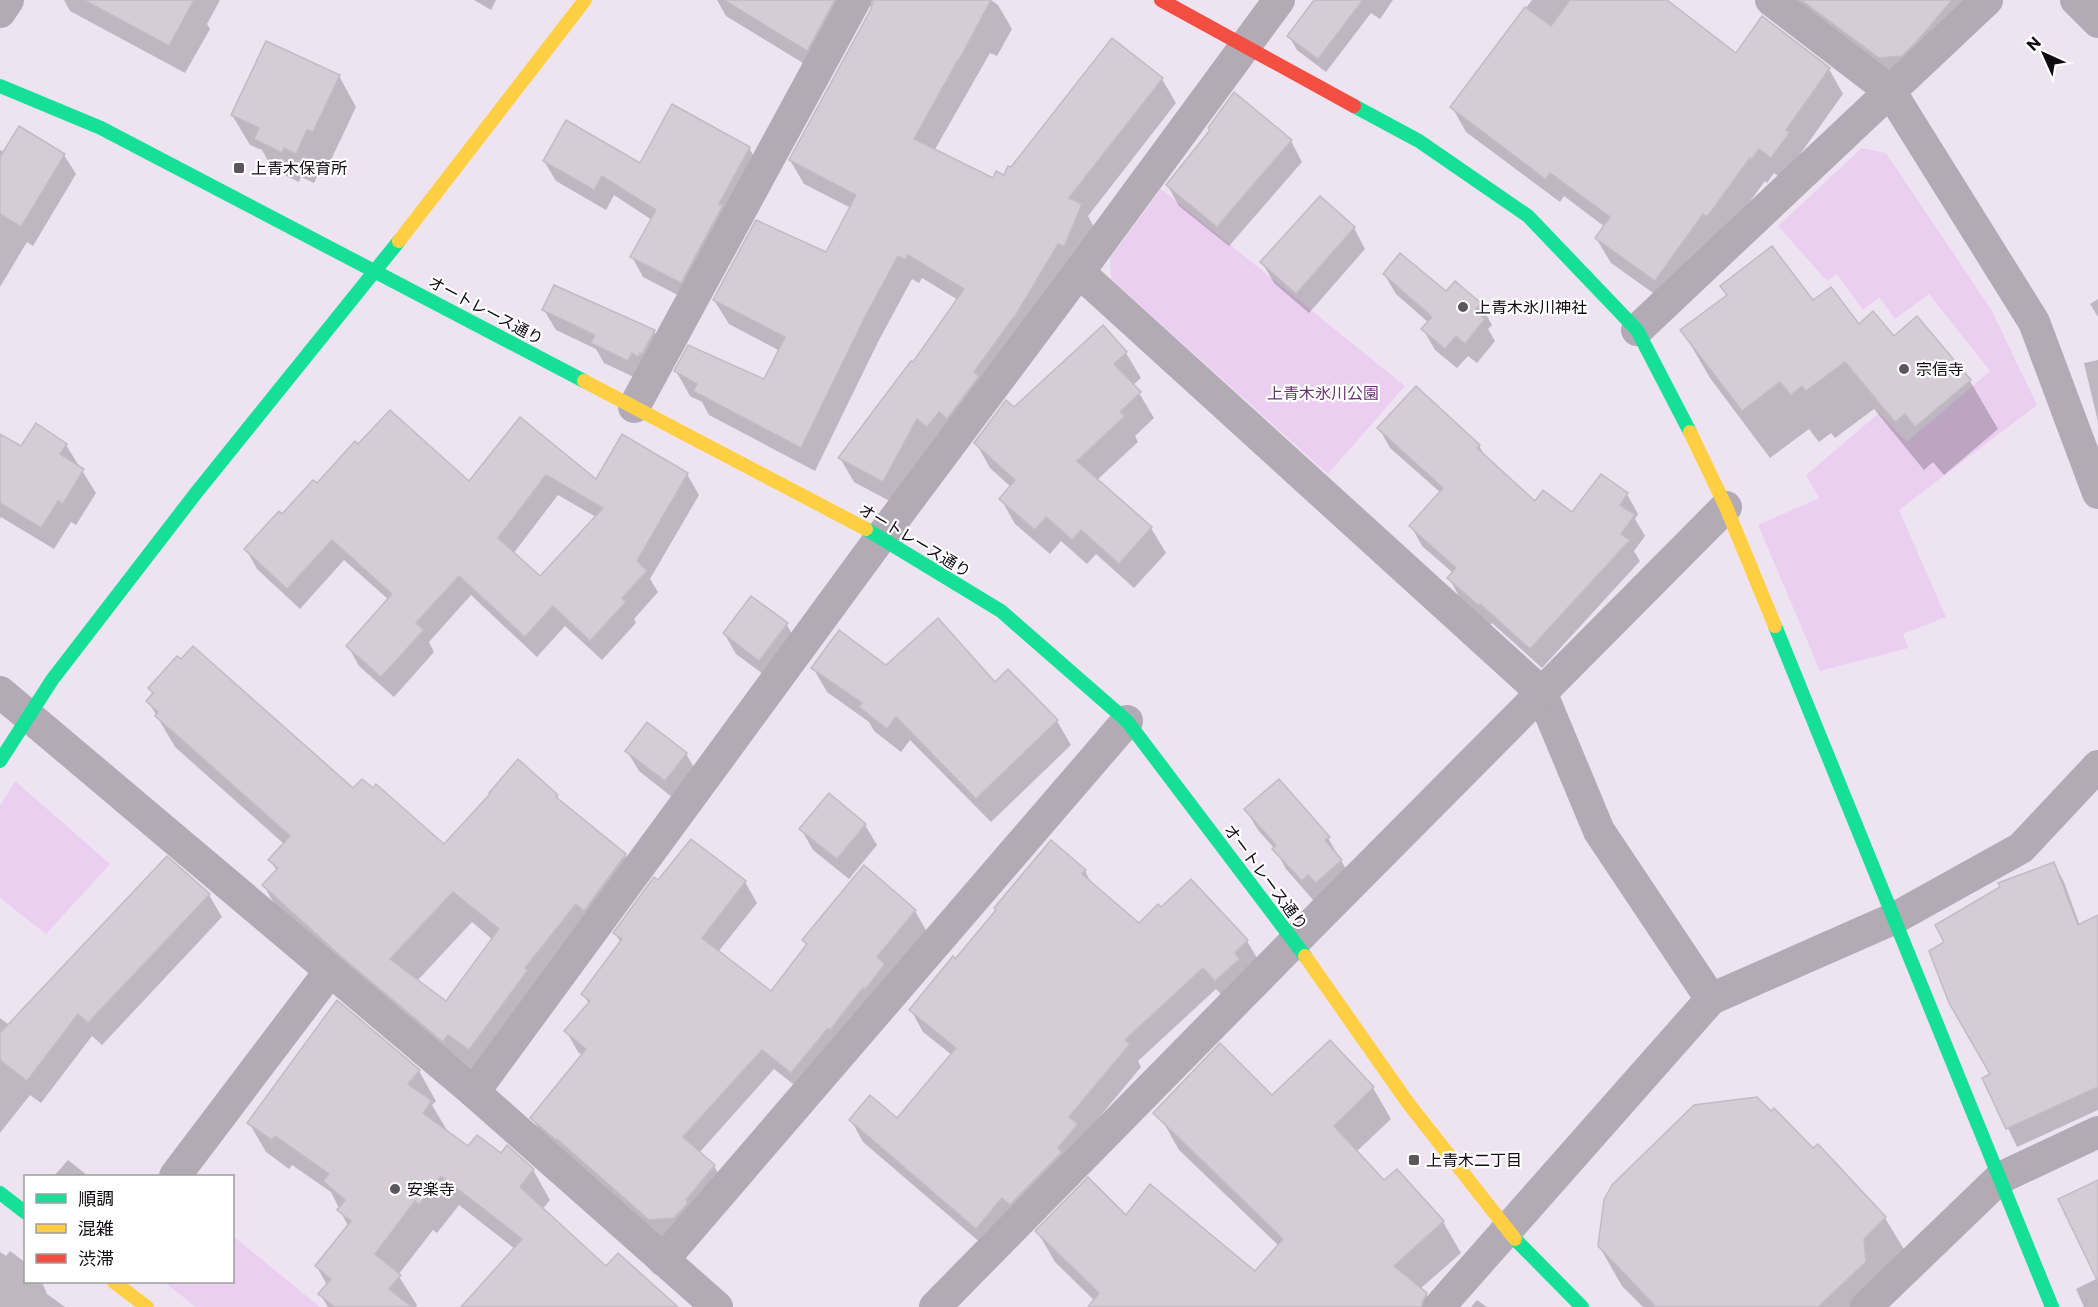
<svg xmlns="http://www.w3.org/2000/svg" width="2098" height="1307" viewBox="0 0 2098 1307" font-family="Commissioner,'Noto Sans JP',sans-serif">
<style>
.green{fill:#ebcff1}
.shadow{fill:#0003;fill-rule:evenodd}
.building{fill:#d5ccd6;stroke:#c2bac4;stroke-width:1.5;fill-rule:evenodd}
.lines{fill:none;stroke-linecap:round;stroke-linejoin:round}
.street{stroke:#b2aab4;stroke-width:32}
.fast{stroke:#16e098;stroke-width:14}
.slow{stroke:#ffcf43;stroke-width:14}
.jam{stroke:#f24e42;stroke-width:14}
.poi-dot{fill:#5e565f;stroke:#fff;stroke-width:2}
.labels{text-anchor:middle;stroke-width:4.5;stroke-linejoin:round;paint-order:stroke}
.poi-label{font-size:16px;fill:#100a11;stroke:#fff;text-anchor:start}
.street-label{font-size:16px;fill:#100a11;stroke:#fff}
.park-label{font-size:16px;fill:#673472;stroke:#fff}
</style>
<rect width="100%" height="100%" fill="#eee4f1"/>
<g class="green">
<path d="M1862,148L1886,153L1992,311L2037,405L1899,510L1946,617L1903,634L1908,648L1820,671L1758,525L1819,498L1806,475L1879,413L1907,442L1990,371L1929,294L1895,319L1879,297L1863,310L1837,274L1827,281L1778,226Z"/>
<path d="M1161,189L1405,386L1328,474L1111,279L1110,258Z"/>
<path d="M15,781L110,864L46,934L0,898V806Z"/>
<path d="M233,1236L320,1307H196L164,1282H232Z"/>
</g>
<g class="shadow">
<path d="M64,0H220L207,24L210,29L185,73L70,11Z"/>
<path d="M474,0H496L491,10Z"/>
<path d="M717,0H991L998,5L1012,29L997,56L990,53L934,151L994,180L1004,177L1012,169L1162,79L1176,103L1088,216L1095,229L942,450L932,442L897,505L854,482L840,458L913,364L958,300L922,278L919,283L912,279L878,342L815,471L709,415L702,402L690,396L676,371L765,381L780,351L729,324L714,300L826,254L851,208L804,184L790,160L873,7L869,6L821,74L726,16Z"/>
<path d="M1316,0H1393L1380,19L1371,13L1326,72L1297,50L1289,36Z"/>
<path d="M1532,0H1664L1671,96L1829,69L1843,94L1801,153L1785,181L1774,173L1767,183L1765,181L1721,241L1670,305L1611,263L1596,238L1605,227L1564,196L1560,202L1466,132L1452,107Z"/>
<path d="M1797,0H1998L1894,81Z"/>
<path d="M339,76L356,107L330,162L325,159L314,183L301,177L299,182L273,170L262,150L250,145L232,115Z"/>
<path d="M672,106L749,148L761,169L693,303L643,277L632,257L652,220L614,195L606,210L556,181L544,161L640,165Z"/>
<path d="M1291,141L1302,162L1229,246L1179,206L1168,186Z"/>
<path d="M0,150L5,152L64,155L76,174L33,246L27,242L0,287Z"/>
<path d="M1354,228L1365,249L1309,313L1274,283L1262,262Z"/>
<path d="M1384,274L1446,293L1455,283L1480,304L1492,325L1488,329L1495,341L1477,363L1468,356L1457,368L1435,350L1423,329L1429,323L1396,294Z"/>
<path d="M1722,286L1813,302L1858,326L1894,338L1917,318L1970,381L1998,429L1944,475L1933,462L1924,470L1874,409L1835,438L1831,433L1819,442L1809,429L1770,458L1710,378L1682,330L1728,296Z"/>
<path d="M2098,299V317L2090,304Z"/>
<path d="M544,310L654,331L666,352L640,380L604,363L596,349L556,330Z"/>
<path d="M1103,328L1126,353L1141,378L1132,386L1139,393L1154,418L1135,436L1138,442L1097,480L1151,528L1166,553L1134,588L1096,554L1087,564L1061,541L1050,554L1015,524L1001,499L1011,487L990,468L976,443Z"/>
<path d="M2098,360V422L2084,363Z"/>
<path d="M521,420L596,481L687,474L699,495L650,579L658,592L634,619L636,623L602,660L565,626L537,657L471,595L429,642L434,652L394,697L359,666L348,646L389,600L344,560L300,609L257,569L246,549L317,485L469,484ZM558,495L596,517L540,578L513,554Z"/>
<path d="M1379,428L1479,446L1487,459L1535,503L1572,514L1627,494L1638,514L1635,519L1645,536L1634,551L1640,561L1542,668L1492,623L1490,625L1460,598L1449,578L1453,573L1422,546L1411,526L1441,493L1390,448Z"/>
<path d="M0,436L22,448L66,445L96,493L76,525L71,522L54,549L1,517L0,519Z"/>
<path d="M787,625L798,645L771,680L736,654L724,633Z"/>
<path d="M887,667L995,684L1008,671L1057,721L1071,745L991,822L910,740L901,752L874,731L869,722L827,692L813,668Z"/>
<path d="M150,688L354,790L444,846L557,796L560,802L625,855L643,886L487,1081L282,917L264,886L277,871L270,860L284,844L175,747L148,701L153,695ZM472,922L493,940L447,1003L417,981Z"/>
<path d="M627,751L686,754L698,774L677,801L639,771Z"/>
<path d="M1246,810L1328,838L1353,881L1314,901L1286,869L1275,849L1258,830Z"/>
<path d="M865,825L877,845L849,879L813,850L801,829Z"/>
<path d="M691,841L745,882L757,903L718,952L771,994L808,946L804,940L864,867L915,911L927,932L803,1092L774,1069L699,1153L714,1166L726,1186L662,1240L544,1138L532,1118L583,1056L578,1052L566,1031L589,1004L583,994L621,943L615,933L659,882Z"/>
<path d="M2054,863L2064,882L2080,926L2098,917V1110L2017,1147L1984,1078L1992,1075Z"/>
<path d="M1085,871L1093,886L1139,925L1161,909L1247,941L1260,963L1228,1002L1216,989L1138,1061L1141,1067L989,1250L863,1142L851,1120H897L952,1055L923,1032L911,1010L956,961Z"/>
<path d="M209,895L222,917L102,1045L92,1036L41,1103L30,1095L0,1133V1018L9,1025Z"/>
<path d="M1330,1042L1373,1088L1391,1119L1356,1152L1384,1182L1396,1171L1443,1222L1461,1253L1420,1289L1426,1294L1434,1307H1101L1055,1262L1037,1231L1126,1217L1255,1273L1279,1246L1179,1150L1161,1118L1272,1097Z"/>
<path d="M419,1071L436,1101L432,1105L448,1132L469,1148L502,1155L533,1170L550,1200L542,1210L607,1268L676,1307H463L515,1249L459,1205L437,1233L433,1230L398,1275L417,1305L416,1307H328L320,1294L327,1285L317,1267L348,1226L331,1192L292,1165L289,1169L266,1152L249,1123Z"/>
<path d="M1813,1151L1885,1218L1908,1256L1881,1307H1643L1622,1286L1599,1246Z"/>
<path d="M68,1160L88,1176H54Z"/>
<path d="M2098,1182V1307H2084L2076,1289L2098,1278Z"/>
<path d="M10,1251L26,1263V1282H42L47,1294L65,1307H0V1252L6,1256Z"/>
<path d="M1477,1300L1487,1307H1471Z"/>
</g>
<g class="building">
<path d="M84,0H194L169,46Z"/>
<path d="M724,0H835L807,51Z"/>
<path d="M873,0H991L959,60H958L914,139L993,178L996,171L1004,175L1008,166L1011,167L1112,38L1163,78L1069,198L1082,204L1064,247L1058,244L1014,318H1013L974,372L979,376L947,419L939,412L927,427L917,419L883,482L838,458L911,361L913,362L964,289L908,255L905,260L898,256L865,317L801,448L693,391L697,384L674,371L688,345L764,379L785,337L713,300L756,220L826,252L856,195L789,160L871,9Z"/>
<path d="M1314,0H1363L1318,59L1287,36Z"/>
<path d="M1570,0H1667L1736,53L1762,16L1830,68L1786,130L1790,132L1771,158L1759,149L1752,159L1750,158L1707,217L1703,214L1655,281L1595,238L1610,217L1550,173L1545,179L1450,107L1525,7L1551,26Z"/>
<path d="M1801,0H1952L1919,39L1902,56L1879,58Z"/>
<path d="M266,41L340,75L313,132L307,130L296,154L284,148L282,153L254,139L259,128L231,115Z"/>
<path d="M1234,92L1292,140L1217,227L1166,185L1210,130L1208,128Z"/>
<path d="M672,104L750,147L719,204L723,205L681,283L630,257L656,210L602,176L594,190L543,161L566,120L640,163Z"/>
<path d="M19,126L65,154L21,227L0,214V157Z"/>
<path d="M1320,196L1355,227L1296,294L1260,262Z"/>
<path d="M1772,246L1813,300L1831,287L1859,324L1873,311L1894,336L1917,316L1971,380L1915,427L1905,414L1895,422L1845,362L1806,391L1802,386L1791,395L1780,382L1742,411L1680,330L1727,295L1720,286Z"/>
<path d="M1400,253L1446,291L1455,281L1481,303L1475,311L1485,319L1465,344L1456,336L1445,349L1421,329L1432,317L1383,274Z"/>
<path d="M554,285L655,330L642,354L640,353L638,357L632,353L628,361L591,343L595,335L542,310Z"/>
<path d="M1103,325L1127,352L1114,364L1141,392L1120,412L1125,416L1077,461L1152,527L1119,564L1081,530L1072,540L1046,517L1035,530L999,499L1015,480L974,443L1006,400L1014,407Z"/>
<path d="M1416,386L1480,445L1477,448L1535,501L1543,490L1572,512L1601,474L1628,493L1620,505L1635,515L1621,534L1630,540L1530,649L1480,604L1479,606L1447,578L1456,568L1409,526L1443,488L1377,428Z"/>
<path d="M390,410L469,481L520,417L596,479L622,434L688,473L637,561L647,571L622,598L626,602L590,641L553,606L525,637L459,576L416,623L424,630L381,677L346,646L392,594L332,540L287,589L244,549L279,511L282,514L313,480L317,483L355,441L358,444ZM546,475L603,508L540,576L498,538Z"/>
<path d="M36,423L67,444L60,454L84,469L63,504L58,501L41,528L0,503V434L21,446Z"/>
<path d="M751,596L788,623L759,661L723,633Z"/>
<path d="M938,618L995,682L1008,669L1058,720L976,799L896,717L887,729L859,707L862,703L811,668L839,630L886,665Z"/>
<path d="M193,646L353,788L362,779L373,788L376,784L444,844L490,794L489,793L518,759L558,795L556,797L626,854L584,911L576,904L525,968L528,970L469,1050L448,1035L443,1042L344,959L262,885L278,868L268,860L290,836L155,716L158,712L146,701L153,693L148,688L177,656L181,659ZM453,892L499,929L446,1001L390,959Z"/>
<path d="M647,722L687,753L665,781L625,751Z"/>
<path d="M1279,779L1330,837L1325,840L1342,860L1316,883L1308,875L1302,881L1272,849L1276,845L1244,809Z"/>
<path d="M829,793L866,824L837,859L799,829Z"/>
<path d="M691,839L746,881L702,938L771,991L807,944L802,940L864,865L916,910L877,957L885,964L865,990L863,988L830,1030L828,1028L791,1073L762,1050L683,1137L715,1165L686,1200L688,1203L674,1218L649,1220L557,1139L556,1140L530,1118L586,1049L564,1031L590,1001L581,994L622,939L613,933L654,877L658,880Z"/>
<path d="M1051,840L1086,870L1082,874L1139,923L1158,904L1161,907L1191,879L1248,940L1235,953L1240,959L1215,981L1203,968L1125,1040L1130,1044L1069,1117L1078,1124L1058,1148L1062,1152L1010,1205L1002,1198L976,1229L849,1120L870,1095L897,1118L956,1048L909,1010L953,956L955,959L996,910L994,908Z"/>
<path d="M167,856L210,894L88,1023L78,1014L27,1081L0,1060V1033Z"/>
<path d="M2054,862L2078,925L2098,915V1087L2006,1129L1982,1078L1990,1074L1949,1003L1929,951L1944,942L1935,925L2000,887L1998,883Z"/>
<path d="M337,1000L420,1070L408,1084L432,1101L423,1113L468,1146L477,1135L501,1153L507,1145L534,1169L520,1187L606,1266L618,1253L678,1307H461L522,1239L441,1176L419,1205L415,1201L375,1254L401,1275L389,1289L412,1307H335L318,1294L331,1279L315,1266L351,1221L337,1210L345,1200L323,1181L329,1174L275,1136L272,1140L247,1123Z"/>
<path d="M1330,1040L1374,1087L1334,1126L1384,1180L1397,1169L1444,1221L1394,1266L1427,1293L1422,1303V1307H1088L1099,1293L1035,1231L1088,1177L1126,1215L1150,1184L1255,1271L1283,1239L1153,1113L1220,1043L1272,1095Z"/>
<path d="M1757,1097L1771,1111L1774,1108L1813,1148L1818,1144L1886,1217L1864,1239L1866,1262L1818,1307H1656L1598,1246L1604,1200L1612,1185L1694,1105Z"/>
<path d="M2098,1180V1282L2058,1199Z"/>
</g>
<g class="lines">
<g class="street">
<path d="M1771,0L1890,91L2034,322L2098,493"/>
<path d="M2076,0L2098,22"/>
<path d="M0,12L8,0"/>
<path d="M1079,272L1541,692L1599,831L1711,999"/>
<path d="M1637,330L1987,0"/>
<path d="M634,407L855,0"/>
<path d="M0,692L474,1092L717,1307"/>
<path d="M474,1092L881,537L1079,272L1279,0"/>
<path d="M175,1176L330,971"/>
<path d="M663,1260L1127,721"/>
<path d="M935,1307L1295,941L1726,507"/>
<path d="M1439,1307L1711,999L1895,918L2021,848L2098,766"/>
<path d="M1866,1307L2000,1178L2098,1132"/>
</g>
<g class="fast">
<path d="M0,86L101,128L584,381"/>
<path d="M1354,106L1419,141L1528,216L1637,330L1690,432"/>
<path d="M866,529L1001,611L1127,721L1305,956"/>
<path d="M1775,626L2052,1307"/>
<path d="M0,761L52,680L196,493L399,241"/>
<path d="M0,1193L26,1213"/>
<path d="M1515,1239L1582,1307"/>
</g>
<g class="slow">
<path d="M399,241L585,0"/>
<path d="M584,381L866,529"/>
<path d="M1690,432L1726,507L1775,626"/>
<path d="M1305,956L1408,1103L1515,1239"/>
<path d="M114,1282L147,1307"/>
</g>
<path class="jam" d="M1161,0L1354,106"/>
</g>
<g class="poi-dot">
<rect x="233" y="162" width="12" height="12" rx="3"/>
<circle cx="1463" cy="307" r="6"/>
<circle cx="1904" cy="369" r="6"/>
<rect x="1408" y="1154" width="12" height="12" rx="3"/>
<circle cx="395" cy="1189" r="6"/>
</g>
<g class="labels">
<g class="poi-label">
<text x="251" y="174">上青木保育所</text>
<text x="1475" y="313">上青木氷川神社</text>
<text x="1916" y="375">宗信寺</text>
<text x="1426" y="1166">上青木二丁目</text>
<text x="407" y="1195">安楽寺</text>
</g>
<g class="street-label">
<text transform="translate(486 310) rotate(28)" y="6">オートレース通り</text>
<text transform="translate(915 540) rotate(31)" y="6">オートレース通り</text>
<text transform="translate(1266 877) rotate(53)" y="6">オートレース通り</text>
</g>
<g class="park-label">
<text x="1323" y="399">上青木氷川公園</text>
</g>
</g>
<rect x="24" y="1175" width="210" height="108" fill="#ffffff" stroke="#9f9da0" stroke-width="1.5"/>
<rect x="36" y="1194" width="30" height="9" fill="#16e098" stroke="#9f9da0" stroke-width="1.5"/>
<text x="78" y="1205" font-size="18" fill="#100a11">順調</text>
<rect x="36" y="1224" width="30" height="9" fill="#ffcf43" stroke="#9f9da0" stroke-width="1.5"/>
<text x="78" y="1235" font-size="18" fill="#100a11">混雑</text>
<rect x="36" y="1254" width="30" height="9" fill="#f24e42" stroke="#9f9da0" stroke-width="1.5"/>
<text x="78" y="1265" font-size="18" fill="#100a11">渋滞</text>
<g transform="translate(2044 54) rotate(315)" stroke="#ffffff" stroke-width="4.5" paint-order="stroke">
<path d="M0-4.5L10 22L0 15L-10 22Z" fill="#100a11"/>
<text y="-9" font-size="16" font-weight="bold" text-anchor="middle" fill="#100a11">N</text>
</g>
</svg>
